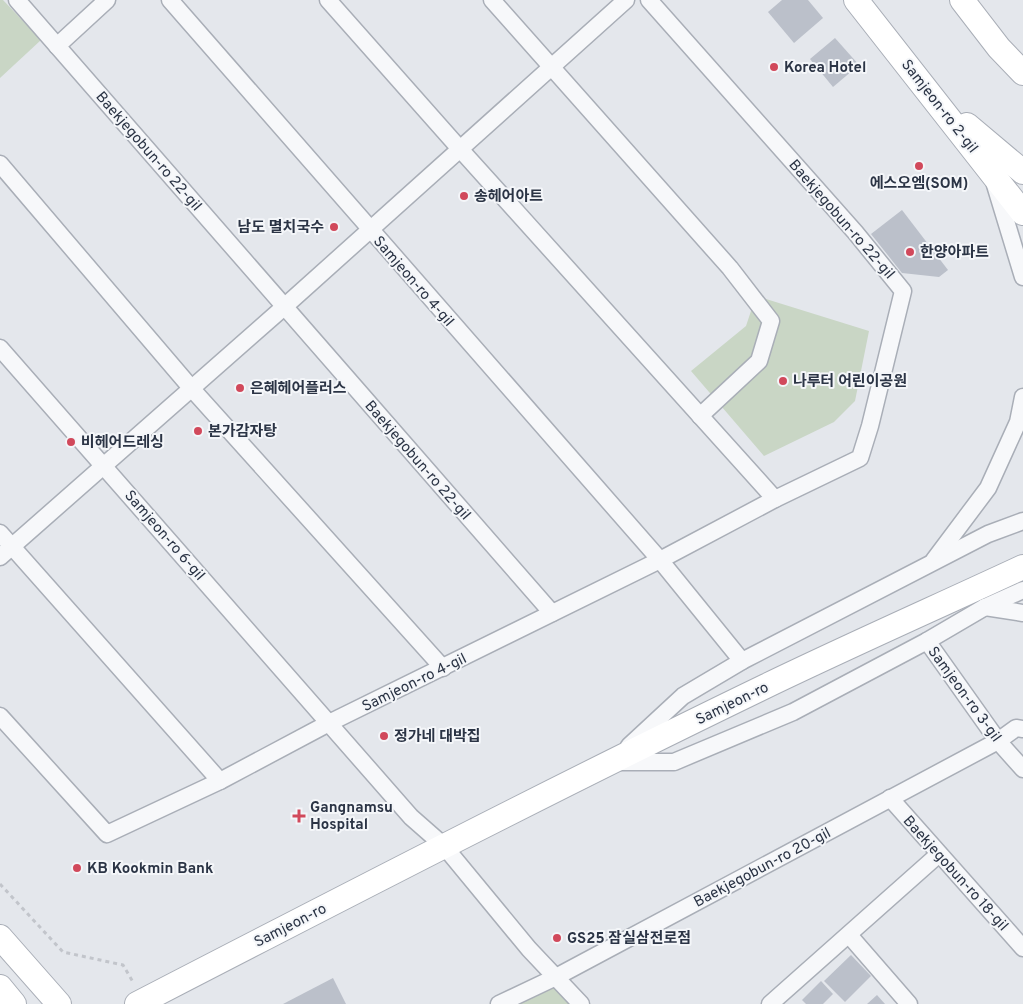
<svg xmlns="http://www.w3.org/2000/svg" width="1023" height="1004" viewBox="0 0 1023 1004" font-family="Overpass,'Noto Sans KR',sans-serif">
<style>
.green{fill:#c9d6c5}
.building{fill:#bbc0ca}
.lines{fill:none;stroke-linecap:round;stroke-linejoin:round}
.street-casing{stroke:#a9aeb7;stroke-width:19}
.secondary-casing{stroke:#a9aeb7;stroke-width:26}
.path{stroke:#c2c5cb;stroke-width:3;stroke-dasharray:4 4;stroke-linecap:butt}
.street{stroke:#f7f8fa;stroke-width:16}
.secondary{stroke:#fff;stroke-width:24}
.poi-dot{fill:#d1495b;stroke:#f4f6f9;stroke-width:2}
.labels{text-anchor:middle;stroke-width:4;stroke-linejoin:round;paint-order:stroke}
.poi-label{font-size:15px;font-weight:bold;fill:#2b3445;stroke:#f4f6f9;text-anchor:start}
.street-label{font-size:15px;fill:#2b3445;stroke:#f4f6f9}
</style>
<rect width="100%" height="100%" fill="#e4e7ec"/>
<g class="green">
<path d="M0,0H3L41,40L0,78Z"/>
<path d="M756,296L869,331L855,401L834,422L764,456L691,371L746,326Z"/>
<path d="M556,977L581,1004H499Z"/>
</g>
<g class="building">
<path d="M782,0H808L823,18L794,43L768,12Z"/>
<path d="M835,38L859,65L833,87L810,59Z"/>
<path d="M902,210L948,270L939,277L902,273L871,234Z"/>
<path d="M851,955L871,976L845,1002L824,981Z"/>
<path d="M333,978L346,1004H283Z"/>
<path d="M821,981L833,994L823,1004H806L802,1000Z"/>
<path d="M877,995L885,1004H867Z"/>
</g>
<g class="lines">
<g class="street-casing">
<g id="street">
<path d="M17,0L552,613"/>
<path d="M170,0L660,560L742,661"/>
<path d="M328,0L460,149L775,499"/>
<path d="M492,0L730,268L771,321L759,361L700,416"/>
<path d="M57,46L107,0"/>
<path d="M0,164L192,389L443,668"/>
<path d="M995,185L1023,277"/>
<path d="M0,348L411,817L444,846L529,949L581,1004"/>
<path d="M0,533L220,781"/>
<path d="M0,557L284,307L626,0"/>
<path d="M934,560L988,488L1018,422L1023,397"/>
<path d="M985,607L1023,613"/>
<path d="M927,641L998,741L1023,769"/>
<path d="M0,716L107,834L220,781L329,723L660,560L775,499L860,458L870,426L903,291L855,232L649,0"/>
<path d="M629,746L683,696L742,661L988,534L1023,521"/>
<path d="M618,762H674L793,712L927,641L985,607L1023,590"/>
<path d="M890,798L1023,948"/>
<path d="M849,935L909,1004"/>
<path d="M499,1004L556,977L998,741L1016,728L1023,729"/>
<path d="M770,1004L939,854"/>
</g>
</g>
<g class="secondary-casing">
<g id="secondary">
<path d="M856,0L1023,213"/>
<path d="M962,0L999,48L1023,73"/>
<path d="M967,125L1023,172"/>
<path d="M0,937L59,1004"/>
<path d="M0,987L14,1004"/>
<path d="M137,1004C346,896 555,788 766,686C851,645 937,607 1023,567"/>
</g>
</g>
<path class="path" d="M0,884L63,952L123,965L133,982"/>
<use href="#street" class="street"/>
<use href="#secondary" class="secondary"/>
</g>
<g class="poi-dot">
<circle cx="774" cy="67" r="5"/>
<circle cx="919" cy="166" r="5"/>
<circle cx="464" cy="196" r="5"/>
<circle cx="334" cy="227" r="5"/>
<circle cx="910" cy="252" r="5"/>
<circle cx="783" cy="381" r="5"/>
<circle cx="240" cy="388" r="5"/>
<circle cx="198" cy="431" r="5"/>
<circle cx="71" cy="442" r="5"/>
<circle cx="384" cy="736" r="5"/>
<path d="M296.5 808.5h5v5h5v5h-5v5h-5v-5h-5v-5h5z"/>
<circle cx="77" cy="868" r="5"/>
<circle cx="557" cy="938" r="5"/>
</g>
<g class="labels">
<g class="poi-label">
<text x="784" y="72">Korea Hotel</text>
<text x="919" y="188" text-anchor="middle">에스오엠(SOM)</text>
<text x="474" y="201">송헤어아트</text>
<text x="324" y="232" text-anchor="end">남도 멸치국수</text>
<text x="920" y="257">한양아파트</text>
<text x="793" y="386">나루터 어린이공원</text>
<text x="250" y="393">은혜헤어플러스</text>
<text x="208" y="436">본가감자탕</text>
<text x="81" y="447">비헤어드레싱</text>
<text x="394" y="741">정가네 대박집</text>
<text x="310" y="812">Gangnamsu<tspan x="310" dy="17">Hospital</tspan></text>
<text x="87" y="873">KB Kookmin Bank</text>
<text x="567" y="943">GS25 잠실삼전로점</text>
</g>
<g class="street-label">
<text transform="translate(940 106) rotate(52)" y="5">Samjeon-ro 2-gil</text>
<text transform="translate(149 151) rotate(49)" y="5">Baekjegobun-ro 22-gil</text>
<text transform="translate(842 219) rotate(49)" y="5">Baekjegobun-ro 22-gil</text>
<text transform="translate(414 281) rotate(49)" y="5">Samjeon-ro 4-gil</text>
<text transform="translate(418 460) rotate(49)" y="5">Baekjegobun-ro 22-gil</text>
<text transform="translate(165 535) rotate(49)" y="5">Samjeon-ro 6-gil</text>
<text transform="translate(414 682) rotate(-26)" y="5">Samjeon-ro 4-gil</text>
<text transform="translate(965 694) rotate(54)" y="5">Samjeon-ro 3-gil</text>
<text transform="translate(732 703) rotate(-26)" y="5">Samjeon-ro</text>
<text transform="translate(762 867) rotate(-28)" y="5">Baekjegobun-ro 20-gil</text>
<text transform="translate(956 873) rotate(48)" y="5">Baekjegobun-ro 18-gil</text>
<text transform="translate(290 925) rotate(-27)" y="5">Samjeon-ro</text>
</g>
</g>
</svg>
